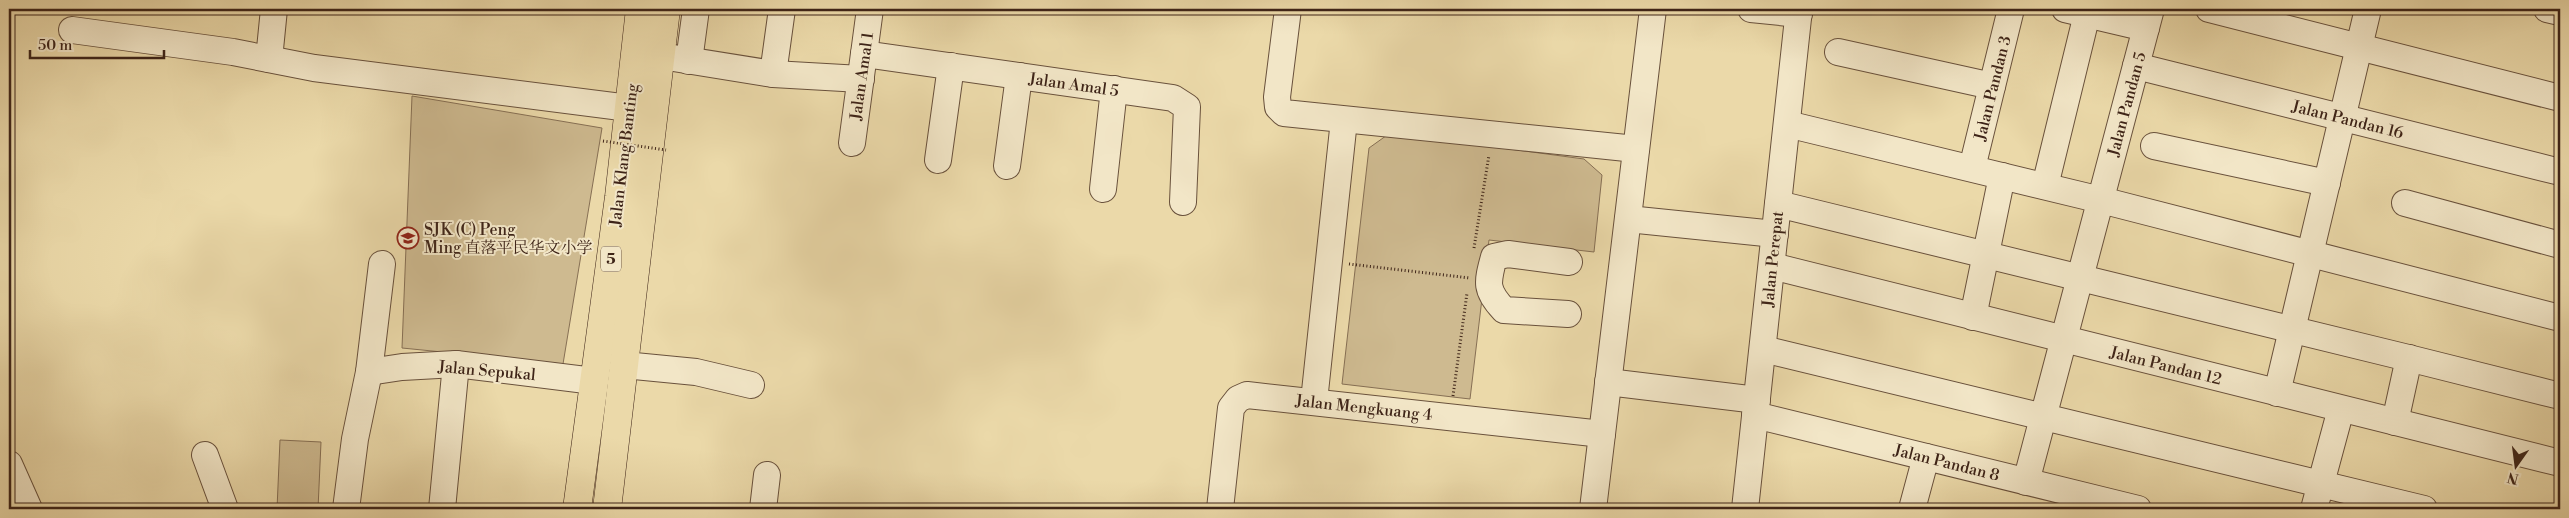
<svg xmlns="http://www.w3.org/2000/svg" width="2569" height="518" viewBox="0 0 2569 518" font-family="'Libre Bodoni','Noto Serif SC',serif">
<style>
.green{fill:#ceba90;stroke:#866f54}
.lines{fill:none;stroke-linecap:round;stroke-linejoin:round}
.minor-casing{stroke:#69513c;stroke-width:28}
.highway-casing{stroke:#3e2418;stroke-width:29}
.path{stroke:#3e2418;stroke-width:3;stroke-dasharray:1 2.5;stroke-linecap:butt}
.minor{stroke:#f2e6c7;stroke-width:26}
.highway{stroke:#ebd9a9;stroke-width:28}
.path-bridge{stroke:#3e2418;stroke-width:3;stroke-dasharray:1 2.5;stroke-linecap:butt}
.labels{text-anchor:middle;stroke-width:4;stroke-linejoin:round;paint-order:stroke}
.shield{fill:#f2e6c7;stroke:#745e4c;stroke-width:1}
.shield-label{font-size:15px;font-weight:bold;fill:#3e2418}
.street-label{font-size:16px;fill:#3e2418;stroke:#f2e6c7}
.poi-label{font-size:16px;fill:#3e2418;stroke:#f2e6c7;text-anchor:start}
</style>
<rect width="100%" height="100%" fill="#ebd9a9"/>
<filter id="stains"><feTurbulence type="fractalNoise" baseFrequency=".004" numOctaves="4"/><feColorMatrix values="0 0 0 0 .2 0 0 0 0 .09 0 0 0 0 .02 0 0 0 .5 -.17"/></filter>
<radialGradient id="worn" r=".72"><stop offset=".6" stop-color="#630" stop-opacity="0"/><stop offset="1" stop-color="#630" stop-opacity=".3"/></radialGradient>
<g class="green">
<path d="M412,96L602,128L563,364L402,348Z"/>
<path d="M1390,133L1584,159L1602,175L1594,252L1489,240L1470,399L1342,384L1369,148Z"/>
<path d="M280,440L321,442L318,509H277Z"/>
</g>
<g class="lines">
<g class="minor-casing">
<g id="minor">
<path d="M1288,9L1277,97L1278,107L1284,113L1636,149"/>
<path d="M1751,9L1799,14"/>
<path d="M2065,9L2146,28"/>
<path d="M2209,9L2560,98"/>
<path d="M2547,9L2560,12"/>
<path d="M72,30L233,52L314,68L629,108"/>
<path d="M1838,52L1992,86"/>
<path d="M864,54L1173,98L1187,107L1183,202"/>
<path d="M661,56L773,74L861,79"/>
<path d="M269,59L274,9"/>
<path d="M689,61L696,9"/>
<path d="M2136,66L2560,172"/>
<path d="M773,74L782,9"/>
<path d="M1787,124L2101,200L2560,318"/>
<path d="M852,143L870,9"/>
<path d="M2154,146L2327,183"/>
<path d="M938,160L951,66"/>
<path d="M1007,166L1019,76"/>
<path d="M1972,168L2011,9"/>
<path d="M2045,186L2087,14"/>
<path d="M1103,189L1114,89"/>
<path d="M2405,203L2560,245"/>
<path d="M1778,204C2039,269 2300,330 2560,396"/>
<path d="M1628,219L1775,234"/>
<path d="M1772,266L2560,463"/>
<path d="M1568,314L1504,310C1485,290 1487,283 1494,257L1508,254L1569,262"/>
<path d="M1973,317L2002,176"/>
<path d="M1763,349L2424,509"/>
<path d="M624,365L696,372L751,385"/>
<path d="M369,372L402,367L456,364L594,381"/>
<path d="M1608,382L1757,400"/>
<path d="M2277,393L2368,9"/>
<path d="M1314,401L1344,120"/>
<path d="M1755,415L2138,509"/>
<path d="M2395,422L2409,358"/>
<path d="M205,455L225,509"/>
<path d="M9,464L29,509"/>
<path d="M2026,482L2151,9"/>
<path d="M346,509L355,439L369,372L382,264"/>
<path d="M442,509L456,364"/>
<path d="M763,509L767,475"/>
<path d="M1220,509L1231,408L1238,399L1247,395L1602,434"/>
<path d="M1593,509L1653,9"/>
<path d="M1745,509L1799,9"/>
<path d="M1912,509L1926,457"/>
<path d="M2314,509L2341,409"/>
</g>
</g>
<g class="highway-casing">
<g id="highway">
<path d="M577,509L619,197L640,9"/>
<path d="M607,509L666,9"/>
</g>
</g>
<g class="path">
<path d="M1474,248L1489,155"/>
<path d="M1349,264L1470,278"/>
<path d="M1453,396L1467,293"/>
</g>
<use href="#minor" class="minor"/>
<use href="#highway" class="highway"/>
<path class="path-bridge" d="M603,141L666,150"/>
</g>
<defs>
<g id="school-ring" transform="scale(1.125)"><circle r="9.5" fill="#f2e6c7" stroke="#8f2418" stroke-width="1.5"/><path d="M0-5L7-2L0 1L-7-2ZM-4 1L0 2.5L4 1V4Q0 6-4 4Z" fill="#8f2418"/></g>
</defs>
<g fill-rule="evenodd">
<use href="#school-ring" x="408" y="238"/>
</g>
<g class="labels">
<rect class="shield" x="601" y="246.5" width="20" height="25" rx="4"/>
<g class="shield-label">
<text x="611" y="264">5</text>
</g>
<g class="street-label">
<text transform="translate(861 76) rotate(-82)" y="6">Jalan Amal 1</text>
<text transform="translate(1074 84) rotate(8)" y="6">Jalan Amal 5</text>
<text transform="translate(1992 88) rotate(-76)" y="6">Jalan Pandan 3</text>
<text transform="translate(2126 104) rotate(-75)" y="6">Jalan Pandan 5</text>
<text transform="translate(2348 119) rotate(14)" y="6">Jalan Pandan 16</text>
<text transform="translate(623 155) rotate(-83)" y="6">Jalan Klang Banting</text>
<text transform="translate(1772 259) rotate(-84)" y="6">Jalan Perepat</text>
<text transform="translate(2166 365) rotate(14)" y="6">Jalan Pandan 12</text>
<text transform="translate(487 370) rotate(5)" y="6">Jalan Sepukal</text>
<text transform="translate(1364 407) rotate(6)" y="6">Jalan Mengkuang 4</text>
<text transform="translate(1947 462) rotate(14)" y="6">Jalan Pandan 8</text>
</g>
<g class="poi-label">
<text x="424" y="235">SJK (C) Peng<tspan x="424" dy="18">Ming 直落平民华文小学</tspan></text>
</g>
</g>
<rect width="2569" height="518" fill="none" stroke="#ebd9a9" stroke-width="30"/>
<rect x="10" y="10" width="2549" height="498" fill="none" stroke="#3e2418" stroke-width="2.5"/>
<rect x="15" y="15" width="2539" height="488" fill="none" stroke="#3e2418"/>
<g transform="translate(2516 466) rotate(194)" stroke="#f2e6c7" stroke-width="4" paint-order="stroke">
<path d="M0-4L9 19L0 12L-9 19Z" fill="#3e2418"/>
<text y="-8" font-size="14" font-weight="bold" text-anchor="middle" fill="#3e2418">N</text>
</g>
<path d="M30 50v8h134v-8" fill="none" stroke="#3e2418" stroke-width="2.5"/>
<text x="38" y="50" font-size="15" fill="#3e2418" stroke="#f2e6c7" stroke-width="4" paint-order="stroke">50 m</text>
<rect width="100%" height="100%" filter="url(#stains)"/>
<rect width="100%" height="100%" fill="url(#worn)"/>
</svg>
